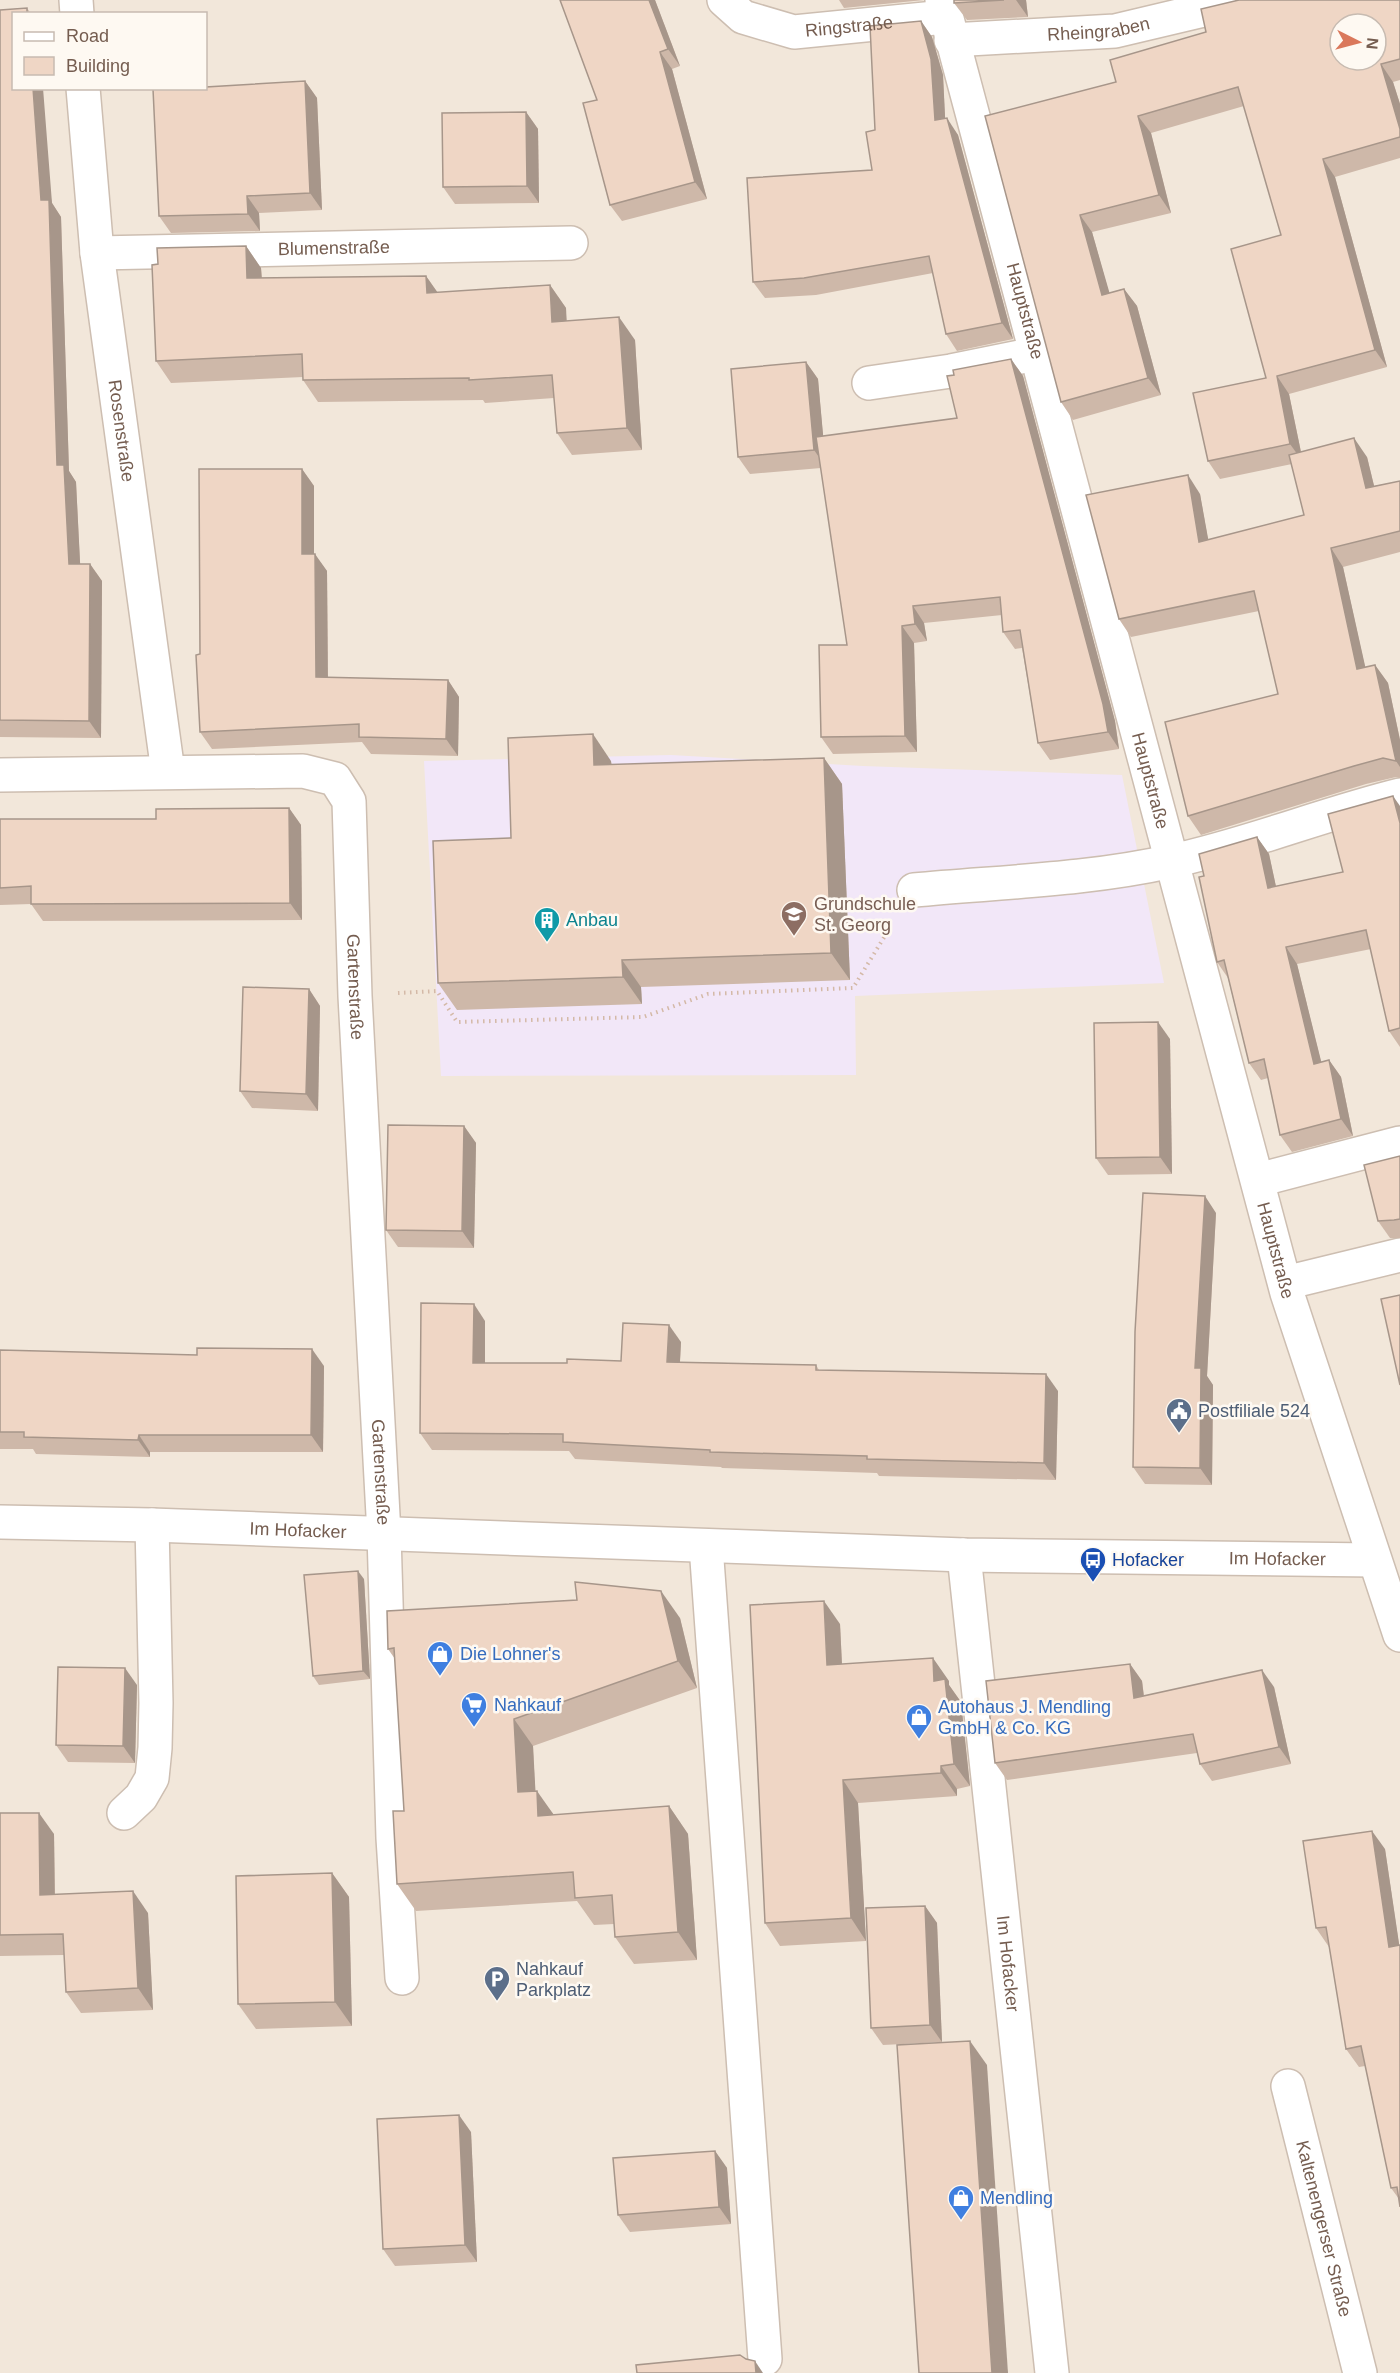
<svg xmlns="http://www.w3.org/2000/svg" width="1400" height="2373" viewBox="0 0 1400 2373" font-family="Arial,sans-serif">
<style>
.residential{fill:#f2e7da;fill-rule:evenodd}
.education{fill:#f2e7f8}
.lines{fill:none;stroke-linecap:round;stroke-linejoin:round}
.minor-casing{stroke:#cdbeb1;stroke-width:36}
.path{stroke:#d4b9a7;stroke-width:4;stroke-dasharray:1.5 4.5;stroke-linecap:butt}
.minor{stroke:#fff;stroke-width:33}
.wall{fill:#ceb8a9}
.shaded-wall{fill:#a7968a}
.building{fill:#efd6c5;stroke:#a7968a;stroke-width:1.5;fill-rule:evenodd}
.labels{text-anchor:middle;stroke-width:5;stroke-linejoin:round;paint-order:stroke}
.street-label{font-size:18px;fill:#755d50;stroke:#fef9f2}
.education-label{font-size:18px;fill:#785e54;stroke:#fef9f2;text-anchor:start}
.culture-label{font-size:18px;fill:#0d838f;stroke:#fef9f2;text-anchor:start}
.service-label{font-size:18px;fill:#4e5e75;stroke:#fef9f2;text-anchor:start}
.transit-label{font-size:18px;fill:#164399;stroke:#fef9f2;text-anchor:start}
.shop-label{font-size:18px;fill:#366cbe;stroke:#fef9f2;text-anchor:start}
</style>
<rect width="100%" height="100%" fill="#fbf5eb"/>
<path class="residential" d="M0,0H1400V2373H0ZM14,14H206V88H14ZM1340,24H1376V60H1340Z"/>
<path class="education" d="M671,755L863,766L1122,775L1164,983L855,996L856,1075L441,1076L424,761Z"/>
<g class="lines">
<g class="minor-casing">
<g id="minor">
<path d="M76,0L77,14"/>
<path id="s1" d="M724,0L743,17L794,32L945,17"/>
<path id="s2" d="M942,0L1287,1293L1400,1635"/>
<path id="s3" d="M951,40L1115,31L1246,0"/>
<path id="s4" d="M83,88L97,253L168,772"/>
<path id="s5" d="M97,253L571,243"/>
<path d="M869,383L951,371L1035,354"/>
<path id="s6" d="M0,775L303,771L335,779L349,801L355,996L384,1534L393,1838L402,1978"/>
<path d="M914,890C999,882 1088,880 1172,861C1250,844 1323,814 1400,795"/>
<path d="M1258,1180L1400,1143"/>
<path d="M1285,1283L1400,1255"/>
<path id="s7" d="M0,1522L152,1525L964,1555L1374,1560"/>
<path d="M706,1546L765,2359"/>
<path id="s8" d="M964,1555L1052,2373"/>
<path d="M124,1813L141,1797L152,1778L155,1748L156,1703L152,1525"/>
<path id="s9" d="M1288,2086L1360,2373"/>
</g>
</g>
<path class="path" d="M398,993L437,991L457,1022L643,1017L708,994L853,988L891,926"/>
<use href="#minor" class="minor"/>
</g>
<g class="wall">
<path d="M655,0L680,66L672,69L707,199L622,221L610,205L597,100Z"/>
<path d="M836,0H924L844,8L839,0Z"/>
<path d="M954,0H1026L1028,17L967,20L954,3Z"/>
<path d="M1400,0V80L1393,82L1400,104V158L1335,177L1387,367L1289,394L1301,452L1367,457L1374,486L1400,481V552L1343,567L1365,667L1375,665L1388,683L1400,740V778L1396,777L1366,784L1201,835L1188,816L1278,694L1259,611L1131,637L1119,619L1200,494L1208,540L1304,515L1292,464L1220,479L1208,461L1266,378L1281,235L1244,106L1151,133L1171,213L1092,232L1109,293L1124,289L1137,306L1161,395L1073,420L1061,402L985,116L1116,82L1206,32Z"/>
<path d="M27,8L31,14H14L52,203L61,217L69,471L76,482L80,564H90L102,581L101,738L0,737V10Z"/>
<path d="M921,21L932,37L943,75L945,119L958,135L1013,339L957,351L946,334L933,273L816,295L765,298L753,282L872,170L875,130Z"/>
<path d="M305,81L317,98L322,210L259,213L260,231L171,233L159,216Z"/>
<path d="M526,112L538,129L539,203L455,204L443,187Z"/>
<path d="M246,246L261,268L262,278L426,276L438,293L550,285L566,308V321L635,340L642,450L572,455L557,433L554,398L485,403L483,400L318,402L303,380V377L171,383L156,361L158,264Z"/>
<path d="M1011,359L1023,376L1115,721L1119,749L1050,760L1038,743L1022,648L1015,649L1003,632L1002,615L924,623L927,641L914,643L917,752L833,754L821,737L847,645L821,468L750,474L738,457L806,362L818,379L823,436L957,418Z"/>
<path d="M302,469L314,486V554L327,571L328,678L448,680L459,697L458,756L371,754L362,742L212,749L200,732V654Z"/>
<path d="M824,758L842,784L850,980L641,987L642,1004L457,1010L438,983L511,838L611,761L612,765Z"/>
<path d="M1400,806V1047L1389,1031L1371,949L1297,964L1321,1062L1329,1060L1341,1077L1353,1136L1292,1152L1280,1135L1268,1078L1261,1080L1249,1063L1228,978L1217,962L1204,876L1257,837L1269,854L1276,887L1343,872Z"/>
<path d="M289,808L301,825L302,920L43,921L31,904L0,905V819H156Z"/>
<path d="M309,989L320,1006L318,1111L252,1108L240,1091Z"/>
<path d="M1170,1039L1172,1174L1108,1175L1096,1158Z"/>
<path d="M464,1126L476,1143L474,1248L398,1247L386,1230Z"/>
<path d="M1400,1156V1238H1390L1378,1221Z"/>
<path d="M1216,1213L1207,1376L1213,1385L1212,1485L1145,1484L1133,1467Z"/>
<path d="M485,1321V1363H567L621,1361L681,1342L680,1362L816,1365L819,1370L1058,1391L1056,1480L879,1476L877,1473L722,1468L721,1467L575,1459L569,1451L432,1450L420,1433Z"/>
<path d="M0,1350L324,1366L323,1452H150V1457L36,1454L33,1449H0Z"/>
<path d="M364,1579L370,1679L319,1685L313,1676Z"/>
<path d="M680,1618L697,1688L533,1746L535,1791L554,1815L669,1806L688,1834L697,1960L634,1964L615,1937L614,1924L594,1925L577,1901L416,1911L397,1884L404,1811L395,1659L388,1649Z"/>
<path d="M840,1624L842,1664L949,1681V1685L961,1702L970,1786L957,1789V1796L858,1803L866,1941L780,1946L765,1923Z"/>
<path d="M1130,1664L1142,1681L1144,1696L1274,1687L1291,1764L1212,1781L1200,1764L1197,1753L1007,1780L995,1763Z"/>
<path d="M137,1685L135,1763L68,1762L56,1745Z"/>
<path d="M0,1813L54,1834L55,1895L148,1913L153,2010L81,2013L66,1992L64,1955L0,1956Z"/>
<path d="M1385,1849L1399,1945V2199L1391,2188L1365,2066L1359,2067L1346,2049L1329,1947L1316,1928Z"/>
<path d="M332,1873L349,1897L352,2026L256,2029L238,2004Z"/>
<path d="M925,1906L937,1923L942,2042L883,2045L871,2028Z"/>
<path d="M471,2132L477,2262L395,2266L383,2249Z"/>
<path d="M715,2151L727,2168L731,2224L630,2232L618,2215Z"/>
</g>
<g class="shaded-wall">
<path d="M649,0H655L680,66L668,49Z"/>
<path d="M1016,0H1026L1028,17Z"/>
<path d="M921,21L932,37L943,75L946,136L935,120Z"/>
<path d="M660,52L672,69L707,199L695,182Z"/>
<path d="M1381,64L1393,82L1400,104V129Z"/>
<path d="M305,81L317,98L322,210L310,193Z"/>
<path d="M33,88H43L52,203L61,217L69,471L76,482L81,581L69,564L57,465L41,200Z"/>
<path d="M526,112L538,129L539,203L527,186Z"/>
<path d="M1138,116L1151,133L1171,213L1159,195Z"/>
<path d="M947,118L958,135L1013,339L1002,323Z"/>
<path d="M1323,159L1335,177L1387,367L1375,350Z"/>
<path d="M247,196L259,213L260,231L248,214Z"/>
<path d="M1080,215L1092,232L1115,312L1102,295Z"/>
<path d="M246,246L261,268L263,301L247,278Z"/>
<path d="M426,276L442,299L427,293Z"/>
<path d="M550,285L566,308L568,344L552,322Z"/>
<path d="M1124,289L1137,306L1161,395L1148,378Z"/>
<path d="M619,317L635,340L642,450L627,428Z"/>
<path d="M1011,359L1023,376L1115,721L1119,749L1108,732Z"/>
<path d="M806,362L818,379L826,467L814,450Z"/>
<path d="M1277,376L1289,394L1303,462L1290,444Z"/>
<path d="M1354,438L1367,457L1379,506L1366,488Z"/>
<path d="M302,469L314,486V571L302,554Z"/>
<path d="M1188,475L1200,494L1212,560L1199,542Z"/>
<path d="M1331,548L1343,567L1370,688L1357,669Z"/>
<path d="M315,554L327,571L328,694L316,677Z"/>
<path d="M90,564L102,581L101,738L89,721Z"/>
<path d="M913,606L924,623L927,641L915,624Z"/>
<path d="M902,626L914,643L917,752L905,736Z"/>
<path d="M1375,665L1388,683L1400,740V767L1396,761Z"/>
<path d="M448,680L459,697L458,756L446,739Z"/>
<path d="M593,734L611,761L612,792L594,765Z"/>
<path d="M824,758L842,784L850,980L831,953Z"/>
<path d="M1393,796L1400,806V823Z"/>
<path d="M289,808L301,825L302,920L290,903Z"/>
<path d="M1257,837L1269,854L1280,905L1268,888Z"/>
<path d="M1286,947L1297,964L1326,1081L1314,1064Z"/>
<path d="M622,960L641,987L642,1004L623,977Z"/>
<path d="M309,989L320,1006L318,1111L306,1094Z"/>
<path d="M1158,1022L1170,1039L1172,1174L1160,1157Z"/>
<path d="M1329,1060L1341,1077L1353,1136L1341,1119Z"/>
<path d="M464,1126L476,1143L474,1248L462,1231Z"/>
<path d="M1205,1196L1216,1213L1207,1376L1213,1385L1212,1485L1200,1468L1195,1368Z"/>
<path d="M474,1304L485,1321V1380L473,1363Z"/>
<path d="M669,1325L681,1342L679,1379L667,1362Z"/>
<path d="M312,1349L324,1366L323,1452L311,1435Z"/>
<path d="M1046,1374L1058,1391L1056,1480L1044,1463Z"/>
<path d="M139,1435L150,1452V1457L138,1440Z"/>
<path d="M358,1571L364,1579L370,1679L363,1671Z"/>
<path d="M661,1591L680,1618L697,1688L678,1661Z"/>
<path d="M824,1601L840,1624L843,1687L827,1665Z"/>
<path d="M933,1658L949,1681V1685L961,1702L970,1786L954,1764L934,1681Z"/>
<path d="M1130,1664L1142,1681L1146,1715L1134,1698Z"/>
<path d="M125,1668L137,1685L135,1763L123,1746Z"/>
<path d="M1262,1670L1274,1687L1291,1764L1279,1747Z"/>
<path d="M514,1719L533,1746L537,1819L518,1792Z"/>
<path d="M941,1766L957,1789V1796L941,1773Z"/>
<path d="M843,1780L858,1803L866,1941L851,1918Z"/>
<path d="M537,1791L556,1818L538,1816Z"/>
<path d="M669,1806L688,1834L697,1960L678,1932Z"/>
<path d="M39,1813L54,1834L55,1917L40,1895Z"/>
<path d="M1372,1831L1385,1849L1400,1950L1389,1947Z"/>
<path d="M332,1873L349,1897L352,2026L335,2002Z"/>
<path d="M133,1891L148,1913L153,2010L138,1988Z"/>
<path d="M925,1906L937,1923L942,2042L930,2025Z"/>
<path d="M970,2041L987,2065L1008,2373H992Z"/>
<path d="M459,2115L471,2132L477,2262L465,2245Z"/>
<path d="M715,2151L727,2168L731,2224L719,2207Z"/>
<path d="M755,2361L763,2373H756Z"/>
</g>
<g class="building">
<path d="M560,0H649L668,49L660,52L695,182L610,205L583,103L597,100Z"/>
<path d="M954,0H1004L954,3Z"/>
<path d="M1239,0H1400V59L1381,64L1400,129V137L1323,159L1375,350L1277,376L1290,444L1208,461L1193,393L1266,378L1231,249L1281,235L1238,87L1138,116L1159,195L1080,215L1102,295L1124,289L1148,378L1061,402L985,116L1116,82L1110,60L1206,32L1201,9ZM1340,24H1376V60H1340Z"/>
<path d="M27,8V14H14V88H33L41,200H49L57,465H64L69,564H90L89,721L0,720V10Z"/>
<path d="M921,21L931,59L935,120L947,118L1002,323L946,334L929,256L804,278L753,282L747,178L872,170L866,132L875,130L870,26Z"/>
<path d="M305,81L310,193L247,196L248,214L159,216L153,89L206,88V87Z"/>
<path d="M526,112L527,186L443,187L442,113Z"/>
<path d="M246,246L247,278L426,276L427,293L550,285L552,322L619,317L627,428L557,433L552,375L469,380V378L303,380L302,354L156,361L152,265L158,264L157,248Z"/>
<path d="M1011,359L1103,704L1108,732L1038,743L1020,630L1003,632L1000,597L913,606L915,624L902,626L905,736L821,737L819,645H847L816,437L957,418L947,376L954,375L953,370Z"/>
<path d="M806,362L814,450L738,457L731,369Z"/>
<path d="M1354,438L1366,488L1400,481V531L1331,548L1357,669L1375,665L1396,761L1383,758L1354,766L1188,816L1165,722L1278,694L1254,591L1119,619L1086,495L1188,475L1199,542L1304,515L1289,455Z"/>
<path d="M199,469H302V554H315L316,677L448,680L446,739L359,737V724L200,732L196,655L200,654Z"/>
<path d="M593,734L594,765L824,758L831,953L622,960L623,977L438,983L433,841L511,838L508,738Z"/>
<path d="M1393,796L1400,823V1028L1389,1031L1366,930L1286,947L1314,1064L1329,1060L1341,1119L1280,1135L1264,1059L1249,1063L1224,960L1217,962L1199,877L1204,876L1199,854L1257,837L1268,888L1343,872L1328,814Z"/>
<path d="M289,808L290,903L31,904V886L0,888V819H156V809Z"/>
<path d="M243,987L309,989L306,1094L240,1091Z"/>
<path d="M1158,1022L1160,1157L1096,1158L1094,1023Z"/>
<path d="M388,1125L464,1126L462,1231L386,1230Z"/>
<path d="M1400,1156V1219L1394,1220L1378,1221L1364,1165Z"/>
<path d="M1143,1193L1205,1196L1195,1368H1201L1200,1468L1133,1467L1135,1332Z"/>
<path d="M1400,1295V1385L1381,1299Z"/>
<path d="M421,1303L474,1304L473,1363H567V1359L621,1361L623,1323L669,1325L667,1362L816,1365V1370L1046,1374L1044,1463L867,1459V1456L710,1452V1450L563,1442V1434L420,1433Z"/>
<path d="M197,1348L312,1349L311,1435H139L138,1440L24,1437V1432H0V1350L197,1355Z"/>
<path d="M358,1571L363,1671L313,1676L304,1575Z"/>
<path d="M575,1582L661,1591L678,1661L514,1719L518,1792L537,1791L538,1816L669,1806L678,1932L615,1937L612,1895L575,1898L573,1872L397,1884L393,1811H404L394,1648L388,1649L387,1611L577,1600Z"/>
<path d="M824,1601L827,1665L933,1658L934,1681L945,1679L954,1764L941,1766V1773L843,1780L851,1918L765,1923L750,1605Z"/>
<path d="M1130,1664L1134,1698L1262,1670L1279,1747L1200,1764L1193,1734L995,1763L986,1681Z"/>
<path d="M58,1667L125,1668L123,1746L56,1745Z"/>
<path d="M0,1813H39L40,1895L133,1891L138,1988L66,1992L63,1934L0,1935Z"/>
<path d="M1372,1831L1389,1947L1400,1945V2207L1397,2187L1391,2188L1361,2046L1346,2049L1326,1927L1316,1928L1303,1841Z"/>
<path d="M332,1873L335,2002L238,2004L236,1876Z"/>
<path d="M925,1906L930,2025L871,2028L866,1908Z"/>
<path d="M970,2041L992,2373H919L897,2045Z"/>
<path d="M459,2115L465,2245L383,2249L377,2119Z"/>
<path d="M715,2151L719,2207L618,2215L613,2158Z"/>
<path d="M740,2355L746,2359L755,2361L756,2373H637L636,2365Z"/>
</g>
<defs>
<g id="school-pin" transform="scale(1.35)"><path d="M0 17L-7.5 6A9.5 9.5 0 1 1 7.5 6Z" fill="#8d6e63" stroke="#fef9f2"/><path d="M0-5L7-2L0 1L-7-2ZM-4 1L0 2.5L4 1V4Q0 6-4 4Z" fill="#fff"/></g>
<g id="building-pin" transform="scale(1.35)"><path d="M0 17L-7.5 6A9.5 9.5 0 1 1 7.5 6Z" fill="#0f9aa8" stroke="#fef9f2"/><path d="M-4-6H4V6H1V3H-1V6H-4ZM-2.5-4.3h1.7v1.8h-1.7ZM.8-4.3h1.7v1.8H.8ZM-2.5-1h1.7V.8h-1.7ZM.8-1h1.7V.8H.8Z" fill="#fff"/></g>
<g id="civic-pin" transform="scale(1.35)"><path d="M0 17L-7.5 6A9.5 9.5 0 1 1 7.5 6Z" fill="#5c6f8a" stroke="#fef9f2"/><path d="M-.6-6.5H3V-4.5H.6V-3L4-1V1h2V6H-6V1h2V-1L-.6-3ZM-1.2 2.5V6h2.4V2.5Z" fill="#fff"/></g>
<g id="bus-pin" transform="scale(1.35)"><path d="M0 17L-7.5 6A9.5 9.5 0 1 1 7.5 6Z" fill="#1a4fb4" stroke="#fef9f2"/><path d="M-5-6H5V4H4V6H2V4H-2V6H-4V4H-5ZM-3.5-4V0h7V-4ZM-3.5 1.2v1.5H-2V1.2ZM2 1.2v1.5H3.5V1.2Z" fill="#fff"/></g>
<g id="shop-pin" transform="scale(1.35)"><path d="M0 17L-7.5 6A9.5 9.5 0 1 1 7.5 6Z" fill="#3f7fe0" stroke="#fef9f2"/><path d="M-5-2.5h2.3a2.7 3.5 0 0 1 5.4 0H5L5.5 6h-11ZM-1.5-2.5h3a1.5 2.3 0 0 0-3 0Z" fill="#fff"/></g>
<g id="supermarket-pin" transform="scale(1.35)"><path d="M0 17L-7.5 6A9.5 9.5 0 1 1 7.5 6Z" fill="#3f7fe0" stroke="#fef9f2"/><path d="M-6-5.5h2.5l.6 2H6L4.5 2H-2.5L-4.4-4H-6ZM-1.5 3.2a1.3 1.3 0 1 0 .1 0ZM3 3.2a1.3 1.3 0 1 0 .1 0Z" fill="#fff"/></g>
<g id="parking-pin" transform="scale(1.35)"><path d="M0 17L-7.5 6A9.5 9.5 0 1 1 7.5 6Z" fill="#5c6f8a" stroke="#fef9f2"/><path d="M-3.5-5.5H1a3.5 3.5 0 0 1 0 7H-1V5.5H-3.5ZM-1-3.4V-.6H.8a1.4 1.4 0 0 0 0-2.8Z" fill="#fff"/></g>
</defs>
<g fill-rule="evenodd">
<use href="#school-pin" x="794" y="914"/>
<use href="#building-pin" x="547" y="920"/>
<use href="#civic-pin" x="1179" y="1411"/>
<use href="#bus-pin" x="1093" y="1560"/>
<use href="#shop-pin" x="440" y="1654"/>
<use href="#supermarket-pin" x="474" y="1705"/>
<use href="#shop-pin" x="919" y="1717"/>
<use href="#parking-pin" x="497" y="1979"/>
<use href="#shop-pin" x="961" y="2198"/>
</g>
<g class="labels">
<g class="street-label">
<text dy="6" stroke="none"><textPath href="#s1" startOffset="134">Ringstraße</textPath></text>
<text dy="6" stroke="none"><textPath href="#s3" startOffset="148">Rheingraben</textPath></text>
<text dy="6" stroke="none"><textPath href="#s5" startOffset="237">Blumenstraße</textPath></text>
<text dy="6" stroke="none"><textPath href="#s2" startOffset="322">Hauptstraße</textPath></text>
<text dy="6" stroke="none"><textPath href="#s4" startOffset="345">Rosenstraße</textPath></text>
<text dy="6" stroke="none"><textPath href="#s2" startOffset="808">Hauptstraße</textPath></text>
<text dy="6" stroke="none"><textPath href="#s6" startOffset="548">Gartenstraße</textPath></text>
<text dy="6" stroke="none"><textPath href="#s2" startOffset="1294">Hauptstraße</textPath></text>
<text dy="6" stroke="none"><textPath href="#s6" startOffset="1034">Gartenstraße</textPath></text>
<text dy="6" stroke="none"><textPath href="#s7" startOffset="298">Im Hofacker</textPath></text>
<text dy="6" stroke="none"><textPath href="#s7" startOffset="1278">Im Hofacker</textPath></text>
<text dy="6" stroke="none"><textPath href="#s8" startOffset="411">Im Hofacker</textPath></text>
<text dy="6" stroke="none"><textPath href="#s9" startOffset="147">Kaltenengerser Straße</textPath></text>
</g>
<g class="education-label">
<text x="814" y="910">Grundschule<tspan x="814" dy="21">St. Georg</tspan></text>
</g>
<g class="culture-label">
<text x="566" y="926">Anbau</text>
</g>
<g class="service-label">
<text x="1198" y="1417">Postfiliale 524</text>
<text x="516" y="1975">Nahkauf<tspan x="516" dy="21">Parkplatz</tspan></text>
</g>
<g class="transit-label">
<text x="1112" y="1566">Hofacker</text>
</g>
<g class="shop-label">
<text x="460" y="1660">Die Lohner's</text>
<text x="494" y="1711">Nahkauf</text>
<text x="938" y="1713">Autohaus J. Mendling<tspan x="938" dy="21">GmbH &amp; Co. KG</tspan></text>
<text x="980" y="2204">Mendling</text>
</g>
</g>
<rect x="12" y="12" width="195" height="78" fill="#fef9f2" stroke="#c7bbb1" stroke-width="1.5"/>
<rect x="24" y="32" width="30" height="9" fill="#ffffff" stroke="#c7bbb1" stroke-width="1.5"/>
<text x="66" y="42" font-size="18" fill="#755d50">Road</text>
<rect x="24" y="57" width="30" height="18" fill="#efd6c5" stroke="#c7bbb1" stroke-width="1.5"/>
<text x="66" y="72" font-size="18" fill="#755d50">Building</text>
<g transform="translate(1358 42) rotate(96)"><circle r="28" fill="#fef9f2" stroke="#c7bbb1" stroke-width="1.5"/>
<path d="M0-4.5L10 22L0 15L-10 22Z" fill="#da785b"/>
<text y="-9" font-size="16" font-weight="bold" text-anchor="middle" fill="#755d50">N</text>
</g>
</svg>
